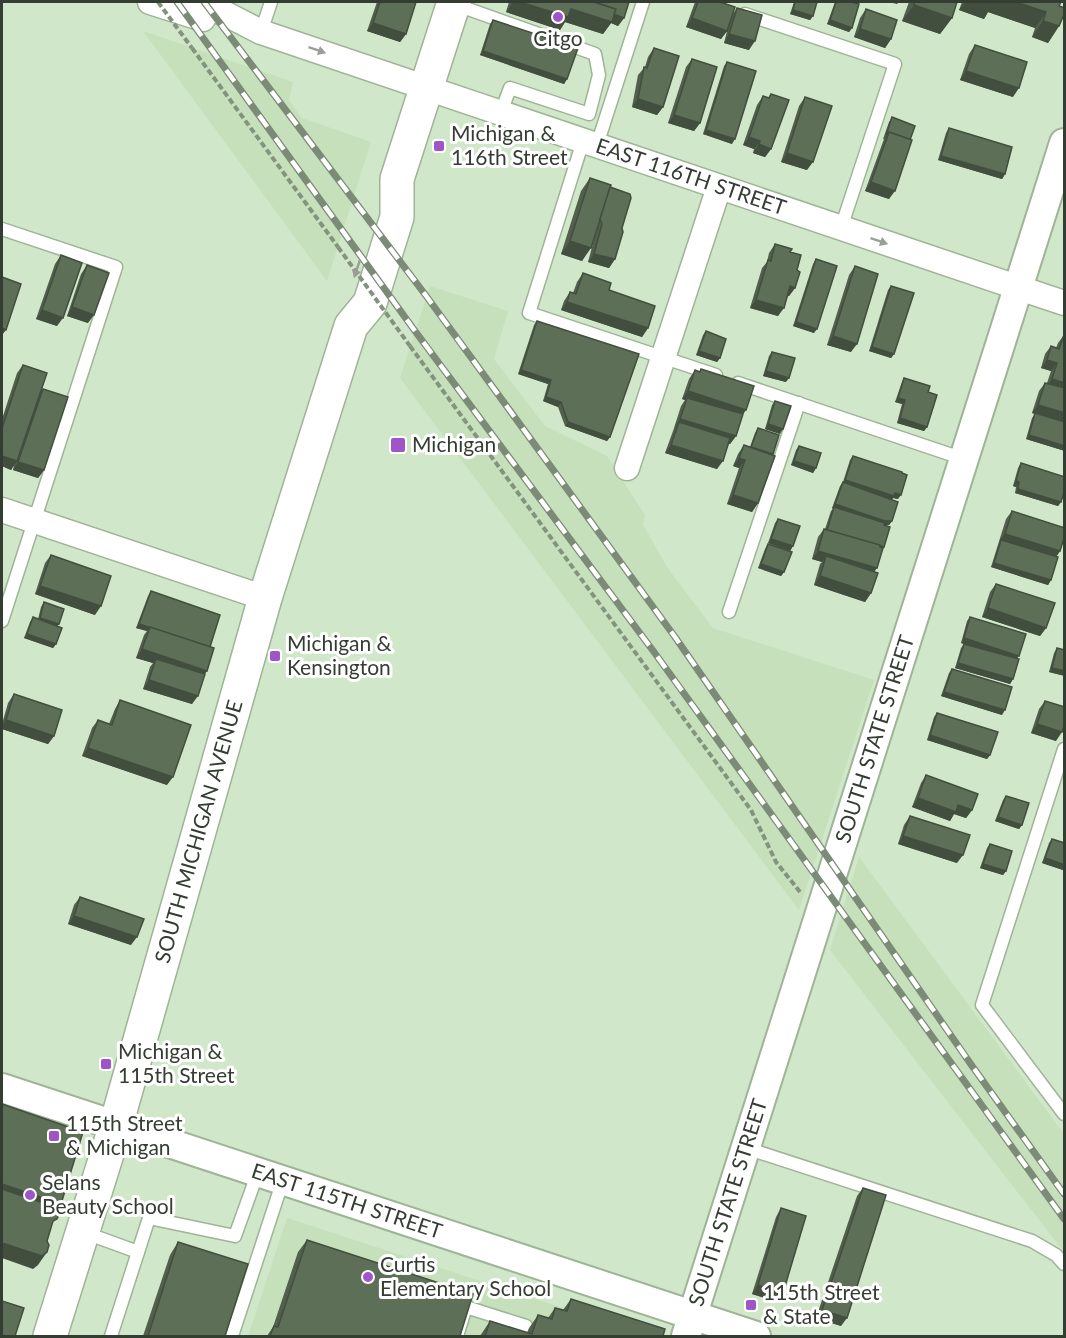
<svg xmlns="http://www.w3.org/2000/svg" width="1066" height="1338" viewBox="0 0 1066 1338" font-family="Lato,sans-serif">
<style>
.built{fill:#c5e0bb}
.lines{fill:none;stroke-linecap:round;stroke-linejoin:round}
.service-casing{stroke:#9fb497;stroke-width:15}
.minor-casing{stroke:#9fb497;stroke-width:27}
.tertiary-casing{stroke:#9fb497;stroke-width:32}
.secondary-casing{stroke:#9fb497;stroke-width:36}
.path{stroke:#83937e;stroke-width:4;stroke-dasharray:6 3;stroke-linecap:butt}
.service{stroke:#fff;stroke-width:12}
.minor{stroke:#fff;stroke-width:24}
.tertiary{stroke:#fff;stroke-width:28}
.secondary{stroke:#fff;stroke-width:33}
.rail-casing{stroke:#7c8b77;stroke-width:7}
.rail{stroke:#fff;stroke-width:4.5;stroke-dasharray:14;stroke-linecap:butt}
.path-bridge{stroke:#83937e;stroke-width:4;stroke-dasharray:6 3;stroke-linecap:butt}
.wall{fill:#515f4c}
.shaded-wall{fill:#424e3e}
.building{fill:#5e6f58;stroke:#424e3e;stroke-width:1.5}
.oneway{fill:#9a9e98}
.poi-dot{fill:#9f55c8;stroke:#fff;stroke-width:2}
.labels{text-anchor:middle;stroke-width:6;stroke-linejoin:round;paint-order:stroke}
.poi-label{font-size:21px;fill:#343d31;stroke:#fff;text-anchor:start}
.street-label{font-size:21px;fill:#343d31;stroke:#fff}
</style>
<rect width="100%" height="100%" fill="#d1e7c9"/>
<g class="built">
<path d="M143,31L293,82L289,100L302,118L371,142L327,281Z"/>
<path d="M430,286L508,311L494,359L545,426L607,456L645,515L643,525L669,570L713,628L874,680L799,910L400,378Z"/>
<path d="M859,857L1064,1134V1252L830,950Z"/>
<path d="M287,1218L649,1336H248Z"/>
</g>
<g class="lines">
<g class="service-casing">
<g id="service">
<path d="M454,4L595,54L599,75L589,114L510,88L501,112"/>
<path d="M745,14L895,64L841,228"/>
<path d="M261,32L271,2"/>
<path d="M583,141L529,313L716,375"/>
<path d="M597,145L643,2"/>
<path d="M2,229L116,267L2,621"/>
<path d="M738,383L964,459"/>
<path d="M729,612L799,403"/>
<path d="M1064,749L982,1005L1064,1114"/>
<path d="M746,1148L1032,1241L1056,1255L1064,1264"/>
<path d="M83,1232L138,1252"/>
<path d="M111,1336L149,1218L235,1236L258,1172"/>
<path d="M232,1336L283,1180"/>
<path d="M457,1336L466,1307L526,1326"/>
</g>
</g>
<g class="minor-casing">
<g id="minor">
<path d="M150,2L203,19"/>
<path id="s1" d="M189,2L224,13L261,32L1064,303"/>
<path d="M627,468L719,187"/>
<path d="M2,510L265,598"/>
</g>
</g>
<g class="tertiary-casing">
<g id="tertiary">
<path id="s2" d="M2,1088L756,1336"/>
<path id="s3" d="M686,1336L1064,143"/>
</g>
</g>
<g class="secondary-casing">
<g id="secondary">
<path id="s4" d="M50,1336L116,1125L265,598L351,326L370,303L397,217V179L454,2"/>
</g>
</g>
<g class="path">
<path d="M192,48L338,247"/>
<path d="M410,346L751,810L776,862L800,892"/>
</g>
<use href="#service" class="service"/>
<use href="#minor" class="minor"/>
<use href="#tertiary" class="tertiary"/>
<use href="#secondary" class="secondary"/>
<g class="rail-casing">
<g id="rail">
<path d="M177,2L415,331L654,652L1064,1219"/>
<path d="M204,2L427,297L675,637L970,1063L1064,1194"/>
</g>
</g>
<use href="#rail" class="rail"/>
<g class="path-bridge">
<path d="M158,2L192,48"/>
<path d="M338,247L410,346"/>
</g>
</g>
<g class="wall">
<path d="M377,2H416L406,34L400,42L367,31Z"/>
<path d="M509,2H629L624,18L618,26L611,23L603,34L565,22L560,30L506,12Z"/>
<path d="M695,2H720L733,14L737,8L749,50L724,43L727,31L721,39L686,27Z"/>
<path d="M794,2H817L813,16L810,20L790,14Z"/>
<path d="M835,2H852V28L849,32L827,24Z"/>
<path d="M909,2H957L952,18L940,34L902,21Z"/>
<path d="M960,2H1061L1059,6V26L1048,43L1032,37L1035,28L988,12L984,19L959,10L962,2Z"/>
<path d="M866,9L891,39L885,48L854,37L860,18Z"/>
<path d="M493,20L567,79L564,84L480,55L490,24Z"/>
<path d="M975,45L1013,97L960,80L969,54Z"/>
<path d="M654,48L663,107L657,115L632,107L638,75L645,67L648,57Z"/>
<path d="M692,59L700,123L694,131L668,123L686,67Z"/>
<path d="M727,62L732,144L703,134L724,66Z"/>
<path d="M771,94V149L765,157L753,153L754,149L743,145L757,105L763,96L768,98Z"/>
<path d="M805,97L807,170L781,162L799,106Z"/>
<path d="M892,117L910,140L889,199L865,191L884,139H883L889,122Z"/>
<path d="M949,128L1005,174L1002,179L938,160L946,133Z"/>
<path d="M590,178L610,187L622,228L615,259L609,268L588,262L596,232L582,261L561,254L581,191Z"/>
<path d="M775,244L790,252L797,270L795,288L789,296H788L778,316L750,308L762,268L767,262L769,253Z"/>
<path d="M61,255L57,326L36,319L55,264Z"/>
<path d="M816,259L814,333L793,326L813,264Z"/>
<path d="M87,265L88,323L67,316L81,274Z"/>
<path d="M855,266L851,352L827,345L849,275Z"/>
<path d="M583,273L609,290L648,328L642,337L561,310L564,301L570,292L573,293L577,282Z"/>
<path d="M891,286L894,354L891,358L869,351L888,290Z"/>
<path d="M537,321L610,437L607,441L565,426L558,407L543,401L548,384L518,374L534,325Z"/>
<path d="M706,331L720,358L717,362L696,355L703,335Z"/>
<path d="M1064,335H1065V451L1026,439L1032,418L1035,414L1032,413L1039,391L1045,383H1047L1051,371L1041,368L1045,354L1051,346L1056,348L1058,343Z"/>
<path d="M772,352L786,382L763,376L769,356Z"/>
<path d="M23,365L40,392L43,389L44,470L38,478L13,470L14,465L11,470L2,466V419L17,373Z"/>
<path d="M701,369L742,416L736,436L730,444H729L717,469L665,453L673,431L674,428L681,406L685,400L682,399L689,379L695,370L700,372Z"/>
<path d="M904,378L927,427L924,431L897,423L902,404L895,402L902,382Z"/>
<path d="M775,401L780,434L765,429L772,405Z"/>
<path d="M758,428L773,454L758,503L752,512L727,504L739,468L733,466L738,454L744,445L750,447L755,433Z"/>
<path d="M799,446L816,468L813,473L791,465L796,450Z"/>
<path d="M853,456L898,499L893,498L892,500V521L889,525H884V547L874,572L871,593L865,602L814,585L820,564L822,562L812,559L818,537L824,529H825L831,511L833,509L832,508L840,486L843,482L850,460Z"/>
<path d="M1021,463L1061,502L1058,506L1015,493L1016,487L1013,486L1018,468Z"/>
<path d="M1012,511L1060,551L1056,557L1051,580L1048,585L991,567L1006,519Z"/>
<path d="M778,519L793,546L790,551L768,543L775,523Z"/>
<path d="M768,544L784,572L781,576L758,568L765,549Z"/>
<path d="M51,555L95,615L35,594L45,563Z"/>
<path d="M996,584L1046,628L1040,636L982,617L990,592Z"/>
<path d="M151,591L210,647L207,671L204,674L192,704L143,689L150,667L153,663L136,658L144,635L147,631L136,628L148,596Z"/>
<path d="M44,602L59,624L57,626L56,644L53,648L24,638L30,622L33,617L38,619L41,607Z"/>
<path d="M970,617L1017,659L1013,679L1010,684L955,668L961,648L964,644L967,645L961,643L967,621Z"/>
<path d="M1057,648L1065,650V676L1049,672L1054,653Z"/>
<path d="M952,669L1002,715L941,696L949,673Z"/>
<path d="M14,694L54,736L48,744L2,729V724L8,703Z"/>
<path d="M120,700L167,785L82,756L92,728L98,720L109,724L115,709Z"/>
<path d="M1045,701L1056,741L1031,733L1039,709Z"/>
<path d="M937,713L990,755L987,759L927,740L934,717Z"/>
<path d="M926,775L972,810L966,818L954,814L950,821L912,807L921,783Z"/>
<path d="M1006,796L1022,825L1019,829L995,821L1003,800Z"/>
<path d="M910,816L957,863L898,844L904,825Z"/>
<path d="M1052,839L1065,843V869L1063,870L1042,863L1049,843Z"/>
<path d="M990,844L1006,871L1003,875L980,868L987,848Z"/>
<path d="M80,897L131,945L68,924L74,905Z"/>
<path d="M863,1188L841,1326L816,1318L857,1196Z"/>
<path d="M781,1208L777,1302L752,1294L776,1217Z"/>
<path d="M307,1240L460,1336H267L273,1327L298,1252Z"/>
<path d="M178,1242L225,1336H143L170,1255Z"/>
<path d="M571,1299L663,1336H480L490,1321L527,1333L529,1328L538,1315L548,1318L555,1308L563,1310Z"/>
</g>
<g class="shaded-wall">
<path d="M513,2H520L571,9L589,5L624,18L618,26L611,23L603,34L565,22L560,30L506,12Z"/>
<path d="M889,2H899L897,4Z"/>
<path d="M965,2H1016L1046,12L1035,28L988,12L984,19L959,10Z"/>
<path d="M914,5L952,18L940,34L902,21Z"/>
<path d="M793,10L813,16L810,20L790,14Z"/>
<path d="M692,18L727,31L721,39L686,27Z"/>
<path d="M830,20L852,28L849,32L827,24Z"/>
<path d="M1043,21L1059,26L1048,43L1032,37Z"/>
<path d="M373,23L406,34L400,42L367,31Z"/>
<path d="M860,29L891,39L885,48L854,37Z"/>
<path d="M729,34L755,41L749,50L724,43Z"/>
<path d="M483,51L567,79L564,84L480,55Z"/>
<path d="M966,71L1019,88L1013,97L960,80Z"/>
<path d="M638,99L663,107L657,115L632,107Z"/>
<path d="M674,115L700,123L694,131L668,123Z"/>
<path d="M706,130L735,139L732,144L703,134Z"/>
<path d="M749,137L760,141L754,149L743,145Z"/>
<path d="M759,144L771,149L765,157L753,153Z"/>
<path d="M787,153L813,162L807,170L781,162Z"/>
<path d="M941,156L1005,174L1002,179L938,160Z"/>
<path d="M871,182L895,191L889,199L865,191Z"/>
<path d="M570,241L591,248L582,261L561,254Z"/>
<path d="M594,254L615,259L609,268L588,262Z"/>
<path d="M790,286L795,288L789,296L785,295Z"/>
<path d="M756,300L784,308L778,316L750,308Z"/>
<path d="M567,302L648,328L642,337L561,310Z"/>
<path d="M72,307L94,315L88,323L67,316Z"/>
<path d="M42,310L63,318L57,326L36,319Z"/>
<path d="M796,322L817,329L814,333L793,326Z"/>
<path d="M2,328L6,330L2,335Z"/>
<path d="M833,336L857,344L851,352L827,345Z"/>
<path d="M872,347L894,354L891,358L869,351Z"/>
<path d="M699,351L720,358L717,362L696,355Z"/>
<path d="M1047,360L1057,363L1051,371L1041,368Z"/>
<path d="M521,370L551,380L548,384L518,374Z"/>
<path d="M766,371L789,378L786,382L763,376Z"/>
<path d="M1052,379L1065,383V393L1046,387Z"/>
<path d="M688,391L746,410L740,419L687,398L685,400L682,399Z"/>
<path d="M546,397L561,402L558,407L543,401Z"/>
<path d="M898,398L905,400L902,404L895,402Z"/>
<path d="M1038,405L1065,413V423L1032,413Z"/>
<path d="M900,418L927,427L924,431L897,423Z"/>
<path d="M680,419L736,436L730,444L676,429L679,422L674,428Z"/>
<path d="M568,422L610,437L607,441L565,426Z"/>
<path d="M768,424L783,429L780,434L765,429Z"/>
<path d="M1029,435L1065,446V451L1026,439Z"/>
<path d="M671,445L723,461L717,469L665,453Z"/>
<path d="M2,456L17,461L11,470L2,466Z"/>
<path d="M739,458L745,460L739,468L733,466Z"/>
<path d="M794,461L816,468L813,473L791,465Z"/>
<path d="M18,462L44,470L38,478L13,470Z"/>
<path d="M845,480L895,493L901,495L898,499L893,498L891,500L842,484Z"/>
<path d="M1016,481L1019,482L1016,487L1013,486Z"/>
<path d="M1018,489L1061,502L1058,506L1015,493Z"/>
<path d="M733,495L758,503L752,512L727,504Z"/>
<path d="M835,504L892,521L889,525H882L832,508Z"/>
<path d="M1005,534L1060,551L1054,560L1000,540Z"/>
<path d="M771,539L793,546L790,551L768,543Z"/>
<path d="M818,551L877,568L871,576L826,556L822,562L812,559Z"/>
<path d="M994,563L1051,580L1048,585L991,567Z"/>
<path d="M761,564L784,572L781,576L758,568Z"/>
<path d="M820,576L871,593L865,602L814,585Z"/>
<path d="M40,586L101,606L95,615L35,594Z"/>
<path d="M988,608L1046,628L1040,636L982,617Z"/>
<path d="M40,618L59,624L56,628L37,622Z"/>
<path d="M139,624L150,627L147,631L136,628Z"/>
<path d="M27,634L56,644L53,648L24,638Z"/>
<path d="M964,638L1019,656L1016,660L961,643Z"/>
<path d="M142,649L207,671L201,679L156,659L153,663L136,658Z"/>
<path d="M958,663L1013,679L1010,684L955,668Z"/>
<path d="M1052,668L1065,671V676L1049,672Z"/>
<path d="M149,680L198,696L192,704L143,689Z"/>
<path d="M944,692L1005,710L1002,715L941,696Z"/>
<path d="M6,720L54,736L48,744L2,729V727Z"/>
<path d="M1037,724L1062,732L1056,741L1031,733Z"/>
<path d="M930,735L990,755L987,759L927,740Z"/>
<path d="M88,748L173,777L167,785L82,756Z"/>
<path d="M918,798L958,805L972,810L966,818L954,814L950,821L912,807Z"/>
<path d="M998,817L1022,825L1019,829L995,821Z"/>
<path d="M903,836L963,855L957,863L898,844Z"/>
<path d="M1045,858L1065,865V869L1063,870L1042,863Z"/>
<path d="M983,864L1006,871L1003,875L980,868Z"/>
<path d="M74,916L137,937L131,945L68,924Z"/>
<path d="M2,1184L61,1204L49,1220L2,1204Z"/>
<path d="M2,1243L47,1252L38,1265L33,1269L2,1258Z"/>
<path d="M758,1285L783,1293L777,1302L752,1294Z"/>
<path d="M822,1310L847,1318L841,1326L816,1318Z"/>
</g>
<g class="building">
<path d="M380,2H416L406,34L373,23Z"/>
<path d="M520,2H594L616,9L612,22L571,9L568,17Z"/>
<path d="M594,2H629L624,18L614,14L616,9Z"/>
<path d="M698,2H720L735,7L727,31L692,18Z"/>
<path d="M795,2H817L813,16L793,10Z"/>
<path d="M836,2H852L859,4L852,28L830,20Z"/>
<path d="M915,2H957L952,18L914,5Z"/>
<path d="M1016,2H1061L1059,6L1065,8V12L1059,26L1043,21L1046,12Z"/>
<path d="M737,8L762,15L755,41L729,34Z"/>
<path d="M866,9L897,20L891,39L860,29Z"/>
<path d="M493,20L578,48L567,79L483,51Z"/>
<path d="M975,45L1027,62L1019,88L966,71Z"/>
<path d="M654,48L679,56L663,107L638,99L644,67L647,68Z"/>
<path d="M692,59L717,67L700,123L674,115Z"/>
<path d="M727,62L756,71L735,139L706,130Z"/>
<path d="M771,94L789,100L771,149L759,144L760,141L749,137L763,96L769,98Z"/>
<path d="M805,97L832,106L813,162L787,153Z"/>
<path d="M892,117L915,126L910,140L889,132L886,135Z"/>
<path d="M949,128L1012,147L1005,174L941,156Z"/>
<path d="M889,132L912,140L895,191L871,182Z"/>
<path d="M590,178L611,185L591,248L570,241Z"/>
<path d="M610,187L630,194L631,198L622,228L623,232L615,259L594,254L602,224L600,219Z"/>
<path d="M775,244L792,249L790,252L801,255L797,270L800,272L795,288L790,286L784,308L756,300L768,260L771,261Z"/>
<path d="M61,255L82,263L63,318L42,310Z"/>
<path d="M816,259L837,266L817,329L796,322Z"/>
<path d="M87,265L109,273L94,315L72,307Z"/>
<path d="M855,266L878,274L857,344L833,336Z"/>
<path d="M583,273L611,283L609,290L655,306L648,328L567,302L570,292L576,294Z"/>
<path d="M2,277L21,284L6,330L2,328Z"/>
<path d="M891,286L914,293L894,354L872,347Z"/>
<path d="M537,321L639,354L610,437L568,422L561,402L546,397L551,380L521,370Z"/>
<path d="M706,331L726,339L720,358L699,351Z"/>
<path d="M1064,335H1065V383L1052,379L1057,363L1047,360L1051,346L1059,349Z"/>
<path d="M772,352L795,358L789,378L766,371Z"/>
<path d="M23,365L47,373L17,461L2,456V428Z"/>
<path d="M701,369L754,386L746,410L688,391L695,370L700,372Z"/>
<path d="M904,378L930,386L928,392L937,395L927,427L900,418L905,400L898,398Z"/>
<path d="M1045,383L1065,388V413L1038,405Z"/>
<path d="M43,389L68,397L44,470L18,462Z"/>
<path d="M687,398L743,414L736,436L680,419Z"/>
<path d="M775,401L791,406L783,429L768,424Z"/>
<path d="M1035,413L1065,422V446L1029,435Z"/>
<path d="M679,422L730,438L723,461L671,445Z"/>
<path d="M758,428L779,435L773,454L751,447Z"/>
<path d="M744,445L775,456L758,503L733,495L745,460L739,458Z"/>
<path d="M799,446L821,453L816,468L794,461Z"/>
<path d="M853,456L902,472V473L907,475L901,495L895,493L894,496L845,480Z"/>
<path d="M1021,463L1065,477V489L1061,502L1018,489L1019,482L1016,481Z"/>
<path d="M843,482L898,502L892,521H885L835,504Z"/>
<path d="M834,507L885,523L884,525L890,527L884,547L827,530Z"/>
<path d="M1012,511L1065,528V535L1060,551L1005,534Z"/>
<path d="M778,519L800,526L793,546L771,539Z"/>
<path d="M824,529L880,545V547L883,548L877,568L818,551Z"/>
<path d="M1001,540L1058,557L1051,580L994,563Z"/>
<path d="M768,544L792,552L784,572L761,564Z"/>
<path d="M51,555L111,576L101,606L40,586Z"/>
<path d="M826,556L878,573L871,593L820,576Z"/>
<path d="M996,584L1055,603L1046,628L988,608Z"/>
<path d="M151,591L220,615L210,647L139,624Z"/>
<path d="M44,602L64,609L59,624L40,618Z"/>
<path d="M33,617L62,628L56,644L27,634Z"/>
<path d="M970,617L1026,634L1019,656L964,638Z"/>
<path d="M150,627L214,648L207,671L142,649Z"/>
<path d="M964,644L1019,659L1013,679L958,663Z"/>
<path d="M1057,648L1065,650V671L1052,668Z"/>
<path d="M156,659L205,674L198,696L149,680Z"/>
<path d="M952,669L1012,687L1005,710L944,692Z"/>
<path d="M14,694L62,710L54,736L6,720Z"/>
<path d="M120,700L191,725L173,777L88,748L98,720L112,725Z"/>
<path d="M1045,701L1065,707V723L1062,732L1037,724Z"/>
<path d="M937,713L998,732L990,755L930,735Z"/>
<path d="M926,775L978,794L972,810L958,805L956,812L918,798Z"/>
<path d="M1006,796L1029,803L1022,825L998,817Z"/>
<path d="M910,816L970,835L963,855L903,836Z"/>
<path d="M1052,839L1065,843V865L1045,858Z"/>
<path d="M990,844L1012,851L1006,871L983,864Z"/>
<path d="M80,897L144,919L137,937L74,916Z"/>
<path d="M2,1104L83,1132L61,1204L2,1184Z"/>
<path d="M863,1188L886,1195L847,1318L822,1310Z"/>
<path d="M2,1189L58,1208L60,1213L57,1219L53,1221L47,1241L49,1245L47,1252L42,1256L2,1243Z"/>
<path d="M781,1208L806,1216L783,1293L758,1285Z"/>
<path d="M307,1240L473,1294L460,1336H270L274,1326L278,1327Z"/>
<path d="M178,1242L248,1264L225,1336H148Z"/>
<path d="M571,1299L665,1329L663,1336H485L490,1321L532,1334L538,1315L552,1319L555,1308L567,1311Z"/>
<path d="M2,1301L24,1308L15,1336H2Z"/>
</g>
<defs><path id="oneway-solid" d="M-6-.8H1V-3.2L6.5 0L1 3.2V.8H-6Z" transform="scale(1.5)"/></defs>
<g class="oneway">
<use href="#oneway-solid" transform="translate(317 50) rotate(19)"/>
<use href="#oneway-solid" transform="translate(879 241) rotate(19)"/>
<use href="#oneway-solid" transform="translate(357 269) rotate(108)"/>
</g>
<g class="poi-dot">
<circle cx="558" cy="17" r="6"/>
<rect x="433" y="140" width="12" height="12" rx="3"/>
<rect x="390" y="437" width="16" height="16" rx="3"/>
<rect x="269" y="650" width="12" height="12" rx="3"/>
<rect x="100" y="1058" width="12" height="12" rx="3"/>
<rect x="48" y="1130" width="12" height="12" rx="3"/>
<circle cx="30" cy="1195" r="6"/>
<circle cx="368" cy="1277" r="6"/>
<rect x="745" y="1299" width="12" height="12" rx="3"/>
</g>
<g class="labels">
<g class="poi-label">
<text x="558" y="46" text-anchor="middle">Citgo</text>
<text x="451" y="141">Michigan &amp;<tspan x="451" dy="24">116th Street</tspan></text>
<text x="412" y="452">Michigan</text>
<text x="287" y="651">Michigan &amp;<tspan x="287" dy="24">Kensington</tspan></text>
<text x="118" y="1059">Michigan &amp;<tspan x="118" dy="24">115th Street</tspan></text>
<text x="66" y="1131">115th Street<tspan x="66" dy="24">&amp; Michigan</tspan></text>
<text x="42" y="1190">Selans<tspan x="42" dy="24">Beauty School</tspan></text>
<text x="380" y="1272">Curtis<tspan x="380" dy="24">Elementary School</tspan></text>
<text x="763" y="1300">115th Street<tspan x="763" dy="24">&amp; State</tspan></text>
</g>
<g class="street-label">
<text dy="7" stroke="none"><textPath href="#s1" startOffset="532">EAST 116TH STREET</textPath></text>
<text dy="7" stroke="none"><textPath href="#s3" startOffset="626">SOUTH STATE STREET</textPath></text>
<text dy="7" stroke="none"><textPath href="#s4" startOffset="526">SOUTH MICHIGAN AVENUE</textPath></text>
<text dy="7" stroke="none"><textPath href="#s2" startOffset="363">EAST 115TH STREET</textPath></text>
<text dy="7" stroke="none"><textPath href="#s3" startOffset="140">SOUTH STATE STREET</textPath></text>
</g>
</g>
<rect width="1066" height="1338" fill="none" stroke="#343d31" stroke-width="6"/>
</svg>
